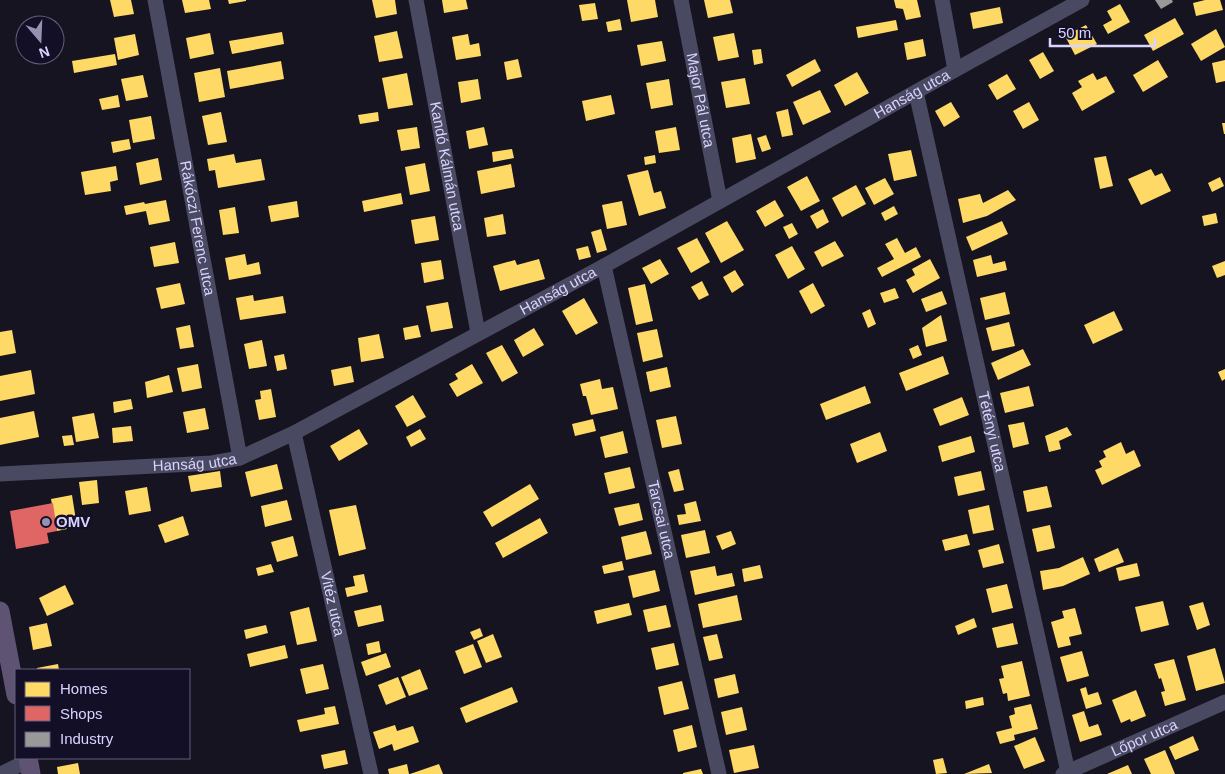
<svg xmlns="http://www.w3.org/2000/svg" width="1225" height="774" viewBox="0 0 1225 774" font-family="Helvetica,sans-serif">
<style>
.homes{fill:#ffd966}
.shops{fill:#e06666}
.industry{fill:#999}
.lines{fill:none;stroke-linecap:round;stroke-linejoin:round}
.minor{stroke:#4a4962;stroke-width:15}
.major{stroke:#5e5373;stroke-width:19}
.poi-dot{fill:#9591b1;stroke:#130f26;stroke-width:2}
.labels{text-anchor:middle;stroke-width:5;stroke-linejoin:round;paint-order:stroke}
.street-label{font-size:15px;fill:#d9d4ff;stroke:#130f26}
.poi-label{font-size:15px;font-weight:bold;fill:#d9d4ff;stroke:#130f26;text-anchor:start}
</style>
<rect width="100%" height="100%" fill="#161421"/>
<g class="homes">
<path d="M110,0H131L134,14L114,17Z"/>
<path d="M182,0H209L211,9L185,13Z"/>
<path d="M228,0H246V1L229,4Z"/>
<path d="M372,0H395L397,14L376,18Z"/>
<path d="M442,0H466L468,9L444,13Z"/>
<path d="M627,0H655L658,17L631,22Z"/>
<path d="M704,0H730L733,13L708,18Z"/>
<path d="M894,0H917L921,17L906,20L903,9L896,8Z"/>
<path d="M1205,0H1220L1223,10L1196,16L1193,3Z"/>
<path d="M595,3L598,19L582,21L579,5Z"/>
<path d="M1120,4L1130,22L1108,34L1103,25L1112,20L1107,11Z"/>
<path d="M1000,7L1003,23L973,29L970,13Z"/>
<path d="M1175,18L1184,34L1153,51L1144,35Z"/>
<path d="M620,19L622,30L608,32L606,22Z"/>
<path d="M896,20L898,30L858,38L856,27Z"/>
<path d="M1086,25L1097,44L1075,55L1065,36Z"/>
<path d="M1216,29L1225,47L1201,61L1191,44Z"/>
<path d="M397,31L403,58L379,62L374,36Z"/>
<path d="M282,32L284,44L232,54L229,41Z"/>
<path d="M210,33L214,54L190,59L186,38Z"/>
<path d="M734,33L739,57L718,61L713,37Z"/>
<path d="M135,34L139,55L118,60L114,38Z"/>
<path d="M468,34L470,45L479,43L481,56L456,60L452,37Z"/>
<path d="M923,39L926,56L907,60L904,43Z"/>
<path d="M662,41L666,61L641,66L637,45Z"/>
<path d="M761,49L763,63L754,65L752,50Z"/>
<path d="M1043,52L1054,71L1040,79L1029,60Z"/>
<path d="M115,54L117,65L74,73L72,61Z"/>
<path d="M518,59L522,77L507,80L504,62Z"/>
<path d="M815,59L821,71L792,87L786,75Z"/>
<path d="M1158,60L1168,77L1143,92L1133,75Z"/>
<path d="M1225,60V81L1216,83L1212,63Z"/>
<path d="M281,61L284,79L230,89L227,71Z"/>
<path d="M220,68L225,97L199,102L194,73Z"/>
<path d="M857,72L869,93L845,106L834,85Z"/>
<path d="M407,73L413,105L388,109L382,78Z"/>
<path d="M1093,73L1097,80L1106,76L1115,92L1082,111L1072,93L1082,87L1078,81Z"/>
<path d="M1007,74L1016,89L997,100L988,85Z"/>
<path d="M143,75L148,97L126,101L121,79Z"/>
<path d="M745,78L750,104L726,108L721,82Z"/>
<path d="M478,79L481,99L461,103L458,82Z"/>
<path d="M669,79L673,105L651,109L646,83Z"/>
<path d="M820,90L831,112L803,125L793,102Z"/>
<path d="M118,95L120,107L102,110L99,99Z"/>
<path d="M611,95L615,114L586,121L582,101Z"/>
<path d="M951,102L960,117L944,127L935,111Z"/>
<path d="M1029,102L1039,120L1023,129L1013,111Z"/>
<path d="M788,109L793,135L782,137L776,112Z"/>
<path d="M221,112L227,142L208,145L202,116Z"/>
<path d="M378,112L379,121L360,124L358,115Z"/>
<path d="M151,116L155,139L133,143L129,120Z"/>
<path d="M1222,123H1225V134H1224Z"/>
<path d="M417,127L420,148L401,151L397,130Z"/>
<path d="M484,127L488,145L469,149L466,131Z"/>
<path d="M676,127L680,150L659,153L655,131Z"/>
<path d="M751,134L756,159L736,163L732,138Z"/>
<path d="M766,135L771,149L762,152L757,138Z"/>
<path d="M129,139L131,149L113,153L111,142Z"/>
<path d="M512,149L514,158L493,162L492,152Z"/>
<path d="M911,150L917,176L894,181L888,154Z"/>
<path d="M234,154L236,163L261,159L265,180L218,188L215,170L209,171L207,159Z"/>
<path d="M655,155L656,163L645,165L644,157Z"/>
<path d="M1106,156L1113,186L1100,189L1094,158Z"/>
<path d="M158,158L162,180L140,185L136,163Z"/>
<path d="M425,163L430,191L410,195L405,167Z"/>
<path d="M511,164L515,187L481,194L477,171Z"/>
<path d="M116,166L118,180L110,182L111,191L85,195L81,172Z"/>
<path d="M1151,169L1155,176L1162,173L1171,191L1141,205L1128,179Z"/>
<path d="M648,170L654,193L661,191L666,208L639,216L627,175Z"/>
<path d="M807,176L820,201L801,211L787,187Z"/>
<path d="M1220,177L1224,186L1212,192L1208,183Z"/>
<path d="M885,178L894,194L874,205L865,188Z"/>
<path d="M856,185L866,204L842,217L832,198Z"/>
<path d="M1008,190L1016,200L987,216L963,223L958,199L980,194L983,203Z"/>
<path d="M401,193L403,204L364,212L362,201Z"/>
<path d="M166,200L170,221L149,225L146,211L126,215L124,206L144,202L145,204Z"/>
<path d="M775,200L784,216L765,227L756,211Z"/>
<path d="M297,201L299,217L271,222L268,206Z"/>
<path d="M622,201L627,225L607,229L602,205Z"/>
<path d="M894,206L898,214L885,221L881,213Z"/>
<path d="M235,207L239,233L223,235L219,210Z"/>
<path d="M823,209L829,222L817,229L810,216Z"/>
<path d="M1216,213L1218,223L1204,226L1202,216Z"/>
<path d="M503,214L506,234L487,237L484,218Z"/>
<path d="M435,216L439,240L415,244L411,220Z"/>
<path d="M727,221L744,250L721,263L705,233Z"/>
<path d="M1002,221L1008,234L972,251L966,237Z"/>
<path d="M792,223L798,234L789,239L783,227Z"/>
<path d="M601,229L607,250L597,253L591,232Z"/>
<path d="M697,238L710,262L691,273L677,248Z"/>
<path d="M897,238L905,253L916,247L921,257L882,277L877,268L894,259L885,244Z"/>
<path d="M835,241L844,256L822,267L814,252Z"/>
<path d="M175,242L179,263L154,267L150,247Z"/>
<path d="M588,246L591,257L579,260L576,249Z"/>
<path d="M792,246L805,269L788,279L775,255Z"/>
<path d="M245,254L247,265L259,262L261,274L229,280L225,258Z"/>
<path d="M991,255L993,264L1005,261L1007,270L977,277L973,260Z"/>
<path d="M539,259L545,279L500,291L493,266L515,260L517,265Z"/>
<path d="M660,259L669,274L651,284L642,268Z"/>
<path d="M930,259L940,278L913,293L906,280L915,275L912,269Z"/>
<path d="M441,260L444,279L424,283L421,263Z"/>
<path d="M1225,261V275L1217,278L1212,266Z"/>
<path d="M735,270L744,285L732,293L723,277Z"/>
<path d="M702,281L709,295L699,300L691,287Z"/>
<path d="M180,283L185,304L161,309L156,288Z"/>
<path d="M813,283L825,306L811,314L799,291Z"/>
<path d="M645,284L653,321L636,325L628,288Z"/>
<path d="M895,288L899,298L884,303L880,293Z"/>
<path d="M942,291L947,304L926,312L921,299Z"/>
<path d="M1005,292L1010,314L985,320L980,298Z"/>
<path d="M253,295L254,301L283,296L286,313L240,320L236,298Z"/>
<path d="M584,298L598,323L576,335L562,311Z"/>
<path d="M448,302L453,328L431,332L426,306Z"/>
<path d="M870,309L876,324L868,328L862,313Z"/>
<path d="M1114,311L1123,330L1093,344L1084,325Z"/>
<path d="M941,315L947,341L926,347L922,328Z"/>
<path d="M1009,322L1015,346L992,351L986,328Z"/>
<path d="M190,325L194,347L180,349L176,328Z"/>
<path d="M418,325L421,337L405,340L403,328Z"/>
<path d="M534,328L544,345L523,357L514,340Z"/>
<path d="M657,329L663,357L643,362L637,333Z"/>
<path d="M12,330L16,353L0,356V332Z"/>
<path d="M379,334L384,358L361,362L358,338Z"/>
<path d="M262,340L267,366L249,369L244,344Z"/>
<path d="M502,345L518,373L502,382L486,353Z"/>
<path d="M918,345L922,355L913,359L909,349Z"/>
<path d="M1023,349L1031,365L998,380L991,363Z"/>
<path d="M284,354L287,369L277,371L274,356Z"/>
<path d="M943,356L949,374L906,391L899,373Z"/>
<path d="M198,364L202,388L182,392L177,368Z"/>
<path d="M472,364L483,383L457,397L449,384L458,379L455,374Z"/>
<path d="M351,366L354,382L334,386L331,370Z"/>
<path d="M667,367L671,387L650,392L646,372Z"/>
<path d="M1225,369V379L1222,381L1218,372Z"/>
<path d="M31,370L35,394L0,401V376Z"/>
<path d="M169,375L173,392L147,398L145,382Z"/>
<path d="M600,379L602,389L613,387L618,409L591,415L586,396H583L580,384Z"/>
<path d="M865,386L871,403L826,420L820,404Z"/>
<path d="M1029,386L1034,406L1005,413L1000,393Z"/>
<path d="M271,389L276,417L259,420L255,400L261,399L260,391Z"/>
<path d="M413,395L426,417L407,427L395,406Z"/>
<path d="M962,397L969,415L940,426L933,409Z"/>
<path d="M131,399L133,409L114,413L113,402Z"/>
<path d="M205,408L209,429L187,433L183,412Z"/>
<path d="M34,411L39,437L0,445V418Z"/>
<path d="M94,413L99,438L76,442L72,417Z"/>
<path d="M676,416L682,444L662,448L656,420Z"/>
<path d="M593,419L596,431L575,436L572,424Z"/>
<path d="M1024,422L1029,444L1013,448L1008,425Z"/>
<path d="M131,426L133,441L113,443L112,428Z"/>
<path d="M1067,427L1072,435L1059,441L1061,449L1049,452L1045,436Z"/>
<path d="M359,429L368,444L339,461L330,446Z"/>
<path d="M420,429L426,439L411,447L406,437Z"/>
<path d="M623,431L628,453L605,458L600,437Z"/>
<path d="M880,432L887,451L857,463L850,444Z"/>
<path d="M72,435L74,445L64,446L62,436Z"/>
<path d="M971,436L975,452L942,462L938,446Z"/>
<path d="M1121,442L1126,454L1134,450L1141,466L1102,485L1095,470L1102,467L1099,461L1106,457L1103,451Z"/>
<path d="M277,464L283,489L251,497L245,472Z"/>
<path d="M630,467L635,488L609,494L604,473Z"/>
<path d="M679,469L684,490L674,492L668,472Z"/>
<path d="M220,471L222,487L191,492L188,476Z"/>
<path d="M981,471L985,490L958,496L954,477Z"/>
<path d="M97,480L99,503L82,505L79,482Z"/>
<path d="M530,484L539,499L492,527L483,512Z"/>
<path d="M1047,486L1052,507L1027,512L1023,491Z"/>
<path d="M147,487L151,511L129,515L125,491Z"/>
<path d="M72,495L77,527L57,531L51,499Z"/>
<path d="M287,500L292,520L265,527L261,506Z"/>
<path d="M696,501L701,521L679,525L677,515L686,514L684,504Z"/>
<path d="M639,503L643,520L619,526L614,508Z"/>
<path d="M356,505L366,549L339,556L329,510Z"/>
<path d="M989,505L994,530L973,534L968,510Z"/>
<path d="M183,516L189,535L165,543L158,525Z"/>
<path d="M540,518L548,533L503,558L495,543Z"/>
<path d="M1050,525L1055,548L1037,552L1032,529Z"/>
<path d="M705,530L710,553L686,558L681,535Z"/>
<path d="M646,531L652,554L626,560L621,537Z"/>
<path d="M731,531L736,544L722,550L716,536Z"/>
<path d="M967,534L970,545L945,551L942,540Z"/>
<path d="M293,536L298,556L277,562L271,542Z"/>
<path d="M999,544L1004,563L983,568L978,550Z"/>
<path d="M1118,548L1124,562L1099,572L1094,559Z"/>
<path d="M1083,557L1090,574L1063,586L1043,590L1040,571L1059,568Z"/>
<path d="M622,561L624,570L604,574L602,566Z"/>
<path d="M1137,563L1140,576L1119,581L1116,568Z"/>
<path d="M271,564L274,572L258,576L256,568Z"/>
<path d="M760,565L763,578L744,582L742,569Z"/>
<path d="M715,566L717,576L732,573L735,586L695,595L690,571Z"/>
<path d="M655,570L660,591L633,598L628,576Z"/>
<path d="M364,574L368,592L347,597L345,588L355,586L353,576Z"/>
<path d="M1007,584L1013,608L992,613L986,589Z"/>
<path d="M65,585L74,604L47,616L39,598Z"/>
<path d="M737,595L742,620L703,628L698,604Z"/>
<path d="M1163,601L1169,625L1141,632L1135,607Z"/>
<path d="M1203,602L1210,625L1197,630L1189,606Z"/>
<path d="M629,603L632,615L597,624L594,611Z"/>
<path d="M381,605L384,621L358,627L354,611Z"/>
<path d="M666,605L671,627L648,632L643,610Z"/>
<path d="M309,607L317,641L297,645L290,612Z"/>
<path d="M1075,608L1082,634L1069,637L1071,645L1058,648L1051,622L1064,618L1062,611Z"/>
<path d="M974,618L977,627L958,635L955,626Z"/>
<path d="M47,623L52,646L33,650L29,627Z"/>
<path d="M1013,623L1018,644L997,648L992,628Z"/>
<path d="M266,625L268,633L246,639L244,630Z"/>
<path d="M480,628L483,636L474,640L470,632Z"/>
<path d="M493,634L502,657L486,663L477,641Z"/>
<path d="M717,634L723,658L709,661L703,637Z"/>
<path d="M379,641L381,652L368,655L366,644Z"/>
<path d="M674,643L679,665L656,670L651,648Z"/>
<path d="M473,644L482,667L464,674L455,651Z"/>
<path d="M285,645L288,658L250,667L247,654Z"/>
<path d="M1215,648L1225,683L1196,691L1187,656Z"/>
<path d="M1082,651L1089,676L1067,682L1060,657Z"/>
<path d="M386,653L391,667L366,676L361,662Z"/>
<path d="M1174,659L1186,700L1165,706L1161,692L1165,691L1161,678L1159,679L1154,664Z"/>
<path d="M1022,661L1030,696L1008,701L1007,693L1003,694L999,679L1004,678L1001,666Z"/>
<path d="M58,664L59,670H37V668Z"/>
<path d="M323,664L329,689L306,694L300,669Z"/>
<path d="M420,669L428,689L409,696L401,677Z"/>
<path d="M735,674L739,693L718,698L714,679Z"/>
<path d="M398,677L406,697L386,705L378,685Z"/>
<path d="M682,681L689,709L664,715L658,687Z"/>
<path d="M512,687L518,702L466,723L460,708Z"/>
<path d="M1086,687L1088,695L1098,692L1102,704L1086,709L1080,689Z"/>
<path d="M1136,690L1146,716L1131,722L1130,719L1121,723L1112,700Z"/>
<path d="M983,697L984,705L966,709L965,701Z"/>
<path d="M1031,704L1038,729L1014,735L1015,740L1000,744L996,732L1012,728L1009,716L1015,714L1014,708Z"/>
<path d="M335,706L339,724L300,732L297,720L325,714L324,708Z"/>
<path d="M742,707L747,730L726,735L721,712Z"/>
<path d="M1084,711L1089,727L1098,724L1102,735L1080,742L1072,715Z"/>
<path d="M395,725L397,731L413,726L419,742L394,751L392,744L379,749L373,732Z"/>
<path d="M692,725L697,747L678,752L673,730Z"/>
<path d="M1193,736L1199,750L1175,760L1169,747Z"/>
<path d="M1035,737L1045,761L1024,769L1014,746Z"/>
<path d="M754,745L759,768L734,773L729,750Z"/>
<path d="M345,750L348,764L324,769L321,755Z"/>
<path d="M1165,750L1175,774H1151L1144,759Z"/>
<path d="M943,758L947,773L936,774L933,760Z"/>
<path d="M78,763L80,774H58L57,767Z"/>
<path d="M407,764L409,774H389L388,769Z"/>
<path d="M439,764L443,774H410Z"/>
<path d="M989,764L992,773L964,774Z"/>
<path d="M1128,765L1132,774H1107Z"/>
<path d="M701,769L703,774H683V773Z"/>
</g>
<path class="shops" d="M53,503L57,531L47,533L49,543L16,549L10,511Z"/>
<path class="industry" d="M1155,0H1172L1173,2L1161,9Z"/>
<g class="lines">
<g class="minor">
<path id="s1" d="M155,0L240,458"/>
<path id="s2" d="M416,0L478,333"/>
<path id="s3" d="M681,0L720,201"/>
<path d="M942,0L955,70"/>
<path id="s4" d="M916,92L1068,772"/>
<path id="s5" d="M604,266L719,774"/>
<path id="s6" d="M294,433L371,774"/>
<path id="s7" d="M0,474L212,463L240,458L294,433L604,266L955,70L1082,0"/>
<path d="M1,774L29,760"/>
<path id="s8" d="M1063,774L1225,702"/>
</g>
<g class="major">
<path d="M0,611L16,695"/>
<path d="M28,758L31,774"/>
</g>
</g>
<circle class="poi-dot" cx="46" cy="522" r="5"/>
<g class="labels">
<g class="street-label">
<text dy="5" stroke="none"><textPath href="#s7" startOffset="1005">Hanság utca</textPath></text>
<text dy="5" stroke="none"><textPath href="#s3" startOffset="102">Major Pál utca</textPath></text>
<text dy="5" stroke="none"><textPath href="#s2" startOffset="169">Kandó Kálmán utca</textPath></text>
<text dy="5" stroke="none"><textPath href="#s1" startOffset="232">Rákóczi Ferenc utca</textPath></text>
<text dy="5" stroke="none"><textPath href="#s7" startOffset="600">Hanság utca</textPath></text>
<text dy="5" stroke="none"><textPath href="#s4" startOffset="348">Tétényi utca</textPath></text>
<text dy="5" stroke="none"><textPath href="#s7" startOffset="195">Hanság utca</textPath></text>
<text dy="5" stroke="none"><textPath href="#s5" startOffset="260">Tarcsai utca</textPath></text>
<text dy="5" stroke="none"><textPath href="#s6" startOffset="175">Vitéz utca</textPath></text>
<text dy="5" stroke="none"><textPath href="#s8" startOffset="89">Lőpor utca</textPath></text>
</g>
<g class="poi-label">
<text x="56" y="527">OMV</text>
</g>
</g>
<rect x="15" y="669" width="175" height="90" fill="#130f26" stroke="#625e7d"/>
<rect x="25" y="682" width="25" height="15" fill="#ffd966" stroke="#625e7d"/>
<text x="60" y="694" font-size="15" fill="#d9d4ff">Homes</text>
<rect x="25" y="706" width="25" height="15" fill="#e06666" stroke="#625e7d"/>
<text x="60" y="719" font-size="15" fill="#d9d4ff">Shops</text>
<rect x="25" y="732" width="25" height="15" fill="#999999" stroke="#625e7d"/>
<text x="60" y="744" font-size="15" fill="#d9d4ff">Industry</text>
<g transform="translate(40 40) rotate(161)"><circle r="24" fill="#130f26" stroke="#625e7d"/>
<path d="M0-4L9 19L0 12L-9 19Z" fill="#9591b1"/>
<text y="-8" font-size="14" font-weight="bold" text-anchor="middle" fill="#d9d4ff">N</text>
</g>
<path d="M1050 38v8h105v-8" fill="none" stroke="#d9d4ff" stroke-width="2.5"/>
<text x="1058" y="38" font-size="15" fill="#d9d4ff" stroke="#130f26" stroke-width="4" paint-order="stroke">50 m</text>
</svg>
